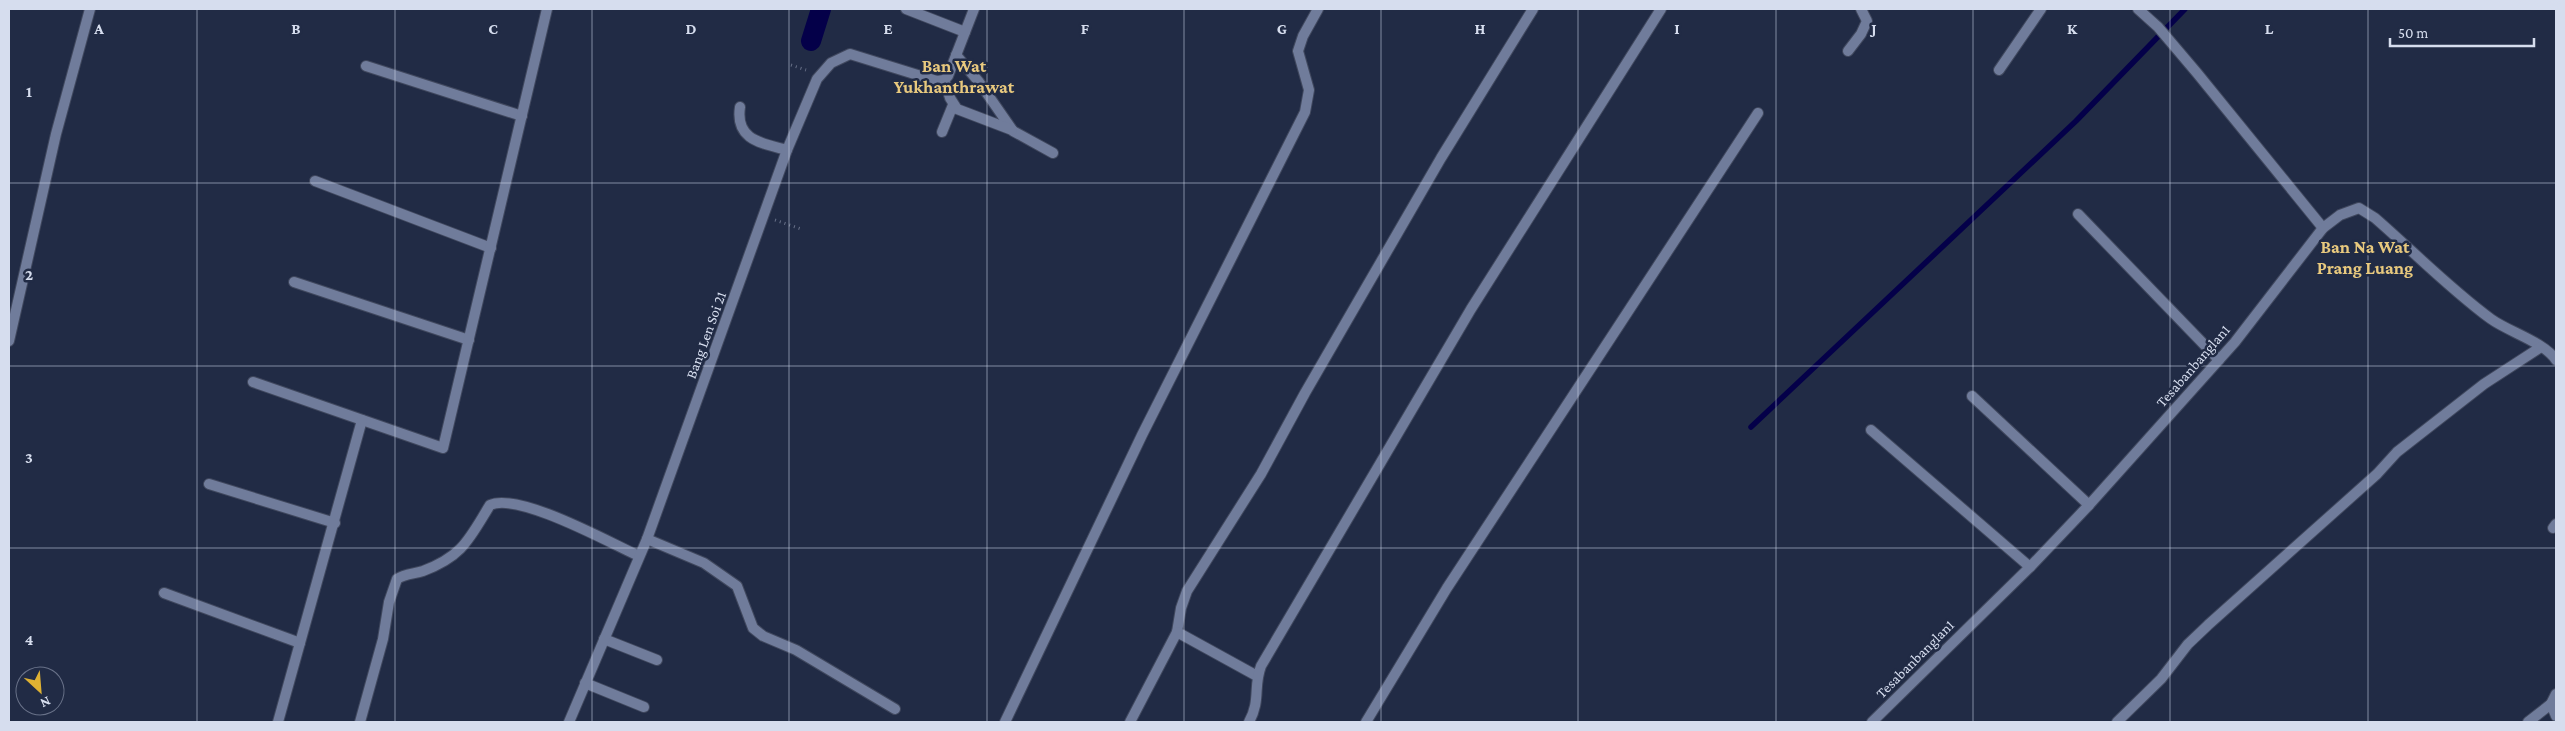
<svg xmlns="http://www.w3.org/2000/svg" width="2565" height="731" viewBox="0 0 2565 731" font-family="'Crimson Pro',serif">
<style>
.lines{fill:none;stroke-linecap:round;stroke-linejoin:round}
.stream{stroke:#040049;stroke-width:5.5}
.canal{stroke:#040049;stroke-width:20}
.lane-casing{stroke:#40485e;stroke-width:12}
.street-casing{stroke:#40485e;stroke-width:12}
.path{stroke:#687188;stroke-width:3;stroke-dasharray:1 4;stroke-linecap:butt}
.lane{stroke:#707c9b;stroke-width:10}
.street{stroke:#707c9b;stroke-width:10}
.grid{fill:none;stroke:#d6ddee;stroke-width:1;stroke-opacity:0.55}
.labels{text-anchor:middle;stroke-width:5;stroke-linejoin:round;paint-order:stroke}
.street-label{font-size:15px;fill:#d6ddee;stroke:#212b45}
.quarter-label{font-size:18px;font-weight:bold;fill:#e8c97e;stroke:#212b45}
.grid-label{font-size:16px;text-anchor:middle;font-weight:bold;fill:#d6ddee;stroke:#212b45;stroke-width:5;stroke-linejoin:round;paint-order:stroke}
</style>
<rect width="100%" height="100%" fill="#212b45"/>
<g class="lines">
<path class="stream" d="M1751,427L2076,121L2185,9"/>
<path class="canal" d="M811,41L821,9"/>
<g class="lane-casing">
<g id="lane">
<path d="M906,9L965,32"/>
<path d="M1848,51L1861,34L1867,21L1861,9"/>
<path d="M942,132L953,105"/>
<path d="M2078,214L2219,360"/>
<path d="M1871,430L2030,567"/>
<path d="M2528,722L2551,704"/>
</g>
</g>
<g class="street-casing">
<g id="street">
<path d="M2138,9L2158,27L2197,73L2323,228"/>
<path d="M956,55L979,82L1013,131L1053,153"/>
<path d="M366,66L522,116"/>
<path d="M1999,70L2041,9"/>
<path d="M944,80L950,98L957,109L1012,130"/>
<path d="M740,107C735,140 761,143 787,150"/>
<path d="M315,181L491,248"/>
<path d="M294,282L469,340"/>
<path d="M9,341L56,134L90,9"/>
<path d="M253,382L443,448L547,9"/>
<path d="M1972,396L2089,505"/>
<path d="M209,484L335,523"/>
<path d="M2553,528L2556,524"/>
<path d="M647,539L704,563L737,586L753,628L763,636L796,650L895,709"/>
<path d="M164,593L300,643"/>
<path d="M604,639L657,660"/>
<path d="M1257,676L1177,632L1181,608L1187,591L1261,474L1305,393L1441,158L1533,9"/>
<path d="M585,683L644,707"/>
<path d="M2556,694L2551,704L2556,716"/>
<path d="M278,722L362,420"/>
<path d="M360,722L383,639L389,602L397,579C405,574 414,574 423,571C463,556 469,539 490,505C519,492 610,543 639,556"/>
<path d="M569,722L647,539L787,150L817,79L831,63L850,54L937,81L944,80L948,76L974,9"/>
<path d="M1005,722L1142,435L1305,112L1309,90L1298,51L1303,36L1318,9"/>
<path d="M1130,722L1177,632"/>
<path d="M1249,722C1261,700 1253,687 1261,666L1471,309L1661,9"/>
<path d="M1366,722L1447,588L1758,113"/>
<path d="M1872,722L2030,567L2089,505L2235,342L2323,228L2340,215L2359,208L2375,218C2413,251 2450,289 2491,319C2509,332 2544,342 2556,360"/>
<path d="M2117,722L2161,679L2188,644L2208,625L2377,474L2397,452L2484,384L2541,347"/>
</g>
</g>
<g class="path">
<path d="M791,65L806,70"/>
<path d="M775,220L801,229"/>
</g>
<use href="#lane" class="lane"/>
<use href="#street" class="street"/>
</g>
<path class="grid" d="M197,9V722M395,9V722M592,9V722M789,9V722M987,9V722M1184,9V722M1381,9V722M1578,9V722M1776,9V722M1973,9V722M2170,9V722M2368,9V722M9,183H2556M9,366H2556M9,548H2556"/>
<g class="labels">
<g class="street-label">
<text transform="translate(706 335) rotate(-70)" y="5">Bang Len Soi 21</text>
<text transform="translate(2193 366) rotate(-49)" y="5">Tesabanbanglan1</text>
<text transform="translate(1915 659) rotate(-45)" y="5">Tesabanbanglan1</text>
</g>
<g class="quarter-label">
<text x="954" y="72">Ban Wat<tspan x="954" dy="21">Yukhanthrawat</tspan></text>
<text x="2365" y="253">Ban Na Wat<tspan x="2365" dy="21">Prang Luang</tspan></text>
</g>
</g>
<g class="grid-label">
<text x="99" y="34">A</text>
<text x="296" y="34">B</text>
<text x="493" y="34">C</text>
<text x="691" y="34">D</text>
<text x="888" y="34">E</text>
<text x="1085" y="34">F</text>
<text x="1282" y="34">G</text>
<text x="1480" y="34">H</text>
<text x="1677" y="34">I</text>
<text x="1874" y="34">J</text>
<text x="2072" y="34">K</text>
<text x="2269" y="34">L</text>
<text x="29" y="97">1</text>
<text x="29" y="280">2</text>
<text x="29" y="463">3</text>
<text x="29" y="645">4</text>
</g>
<rect width="2565" height="731" fill="none" stroke="#d6ddee" stroke-width="20"/>
<g transform="translate(40 691) rotate(154)"><circle r="24" fill="#212b45" stroke="#697289"/>
<path d="M0-4L9 19L0 12L-9 19Z" fill="#deb133"/>
<text y="-8" font-size="14" font-weight="bold" text-anchor="middle" fill="#d6ddee">N</text>
</g>
<path d="M2390 38v8h144v-8" fill="none" stroke="#d6ddee" stroke-width="2.5"/>
<text x="2398" y="38" font-size="15" fill="#d6ddee" stroke="#212b45" stroke-width="4" paint-order="stroke">50 m</text>
</svg>
